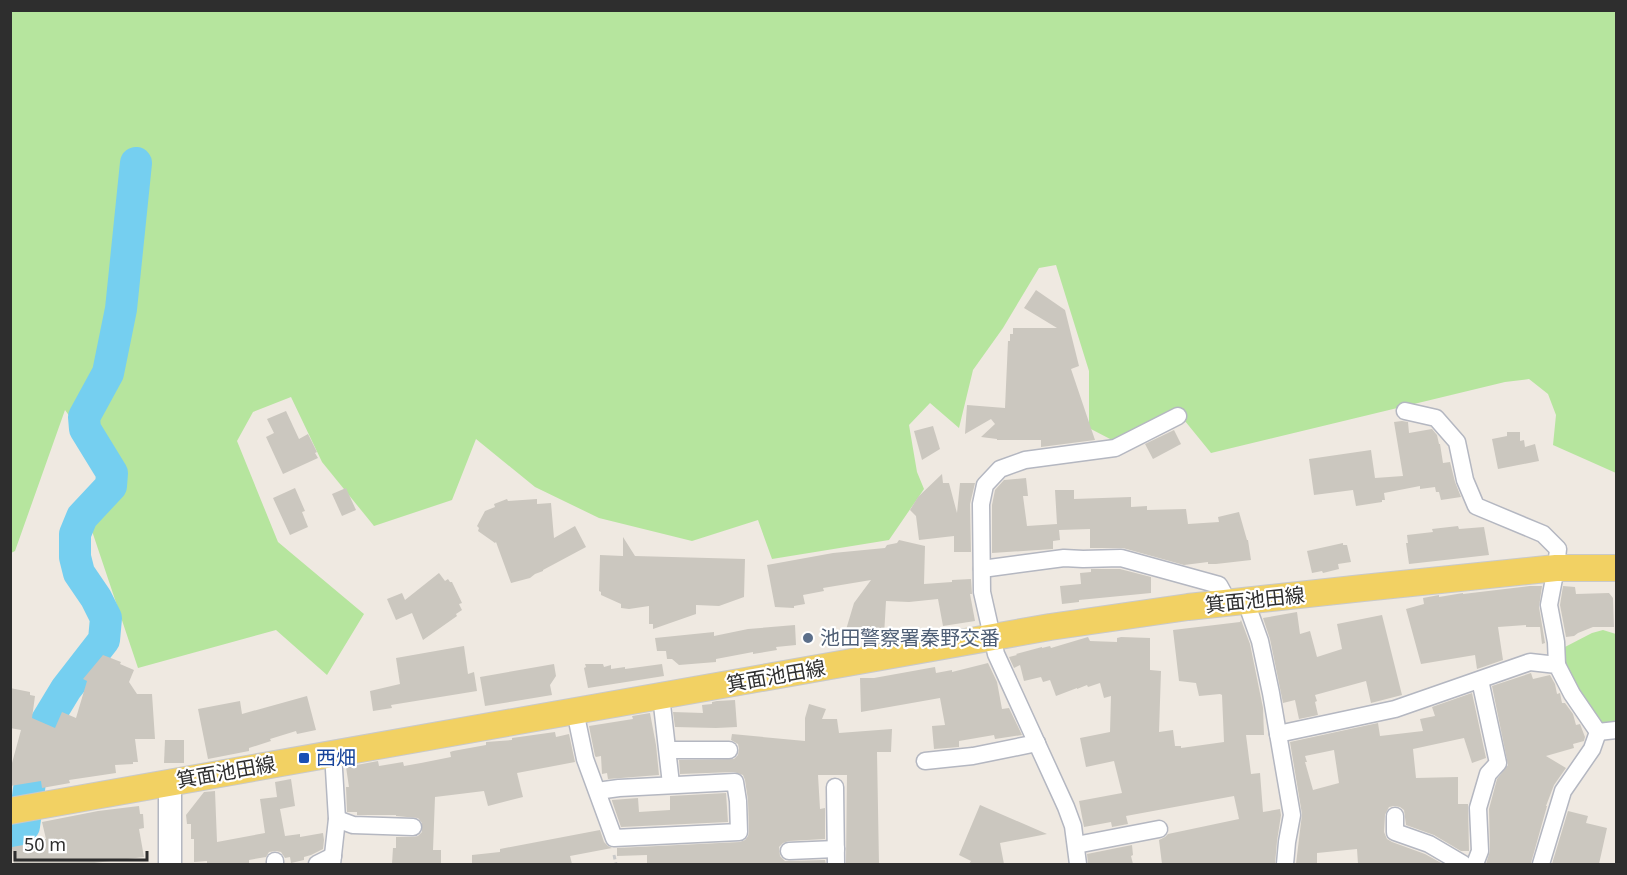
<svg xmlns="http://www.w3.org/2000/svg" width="1627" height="875" viewBox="0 0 1627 875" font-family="'Noto Sans','Noto Sans JP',sans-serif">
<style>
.green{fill:#b6e59e}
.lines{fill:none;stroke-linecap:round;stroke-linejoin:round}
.river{stroke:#75cff0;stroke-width:32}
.building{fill:#cbc7bf;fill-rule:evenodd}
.street-casing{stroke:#b4b7c1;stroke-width:19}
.secondary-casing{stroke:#b4b7c1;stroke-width:25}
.primary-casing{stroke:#c9c9c9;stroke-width:28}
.path{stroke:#c9c9c9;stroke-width:3;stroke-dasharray:4.5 3;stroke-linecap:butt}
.street{stroke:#fff;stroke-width:16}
.secondary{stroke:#fff;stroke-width:22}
.primary{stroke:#f2d163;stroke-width:26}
.service-dot{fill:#5c6f8a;stroke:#fff;stroke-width:2}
.transit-dot{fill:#1a4fb4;stroke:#fff;stroke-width:2}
.labels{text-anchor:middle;stroke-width:4.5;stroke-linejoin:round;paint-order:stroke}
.street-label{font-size:20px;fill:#2e2e2e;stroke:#fff}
.service-label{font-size:20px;fill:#4e5e75;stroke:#fff;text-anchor:start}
.transit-label{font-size:20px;fill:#164399;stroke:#fff;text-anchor:start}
</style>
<rect width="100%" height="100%" fill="#efe9e1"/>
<g class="green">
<path d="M11,11H1616V473L1553,445L1556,415L1548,394L1529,379L1505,382L1211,453L1176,410L1112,440L1089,428V371L1056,265L1039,268L1003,328L973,370L959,428L930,403L909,425L917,472L924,489L889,540L772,559L758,520L692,541L599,518L535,487L476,439L452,500L374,526L322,462L291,397L253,412L237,441L278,542L364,614L327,675L276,630L138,668L92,531L106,467L65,410L15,551L11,553Z"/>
<path d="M1603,630L1616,634V724L1601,725L1584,704L1564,664L1563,648L1592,633Z"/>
</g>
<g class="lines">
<path class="river" d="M10,833L19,831L24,826L34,753L46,722L66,689L104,640L106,618L96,598L79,573L75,557V534L82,517L111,486L112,473L85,429L84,417L108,373L121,309L136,163"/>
</g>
<g class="building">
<path d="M1036,290L1065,310L1079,366L1071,369L1095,440L1041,447V440H997V439L981,437L995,424L991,419L965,434L967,405L1005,408L1008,341H1010V334H1013V328H1057L1024,308Z"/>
<path d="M286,411L299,439L308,434L317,452L315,453L318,458L283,474L266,437L274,433L267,419Z"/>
<path d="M1402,421L1408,422L1409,433L1432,429L1437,435L1439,444H1440L1443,463L1450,462L1455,482L1461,497L1441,500L1439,492H1436L1435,487L1420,489V486L1384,493L1385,500H1382V502L1356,506L1353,490L1314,495L1309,459L1371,450L1375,478L1403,476L1394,422Z"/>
<path d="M933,426L940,449L922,460L914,431Z"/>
<path d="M1174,430L1181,444L1153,459L1145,444Z"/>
<path d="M1507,432H1520V441L1524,440L1525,447L1535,444L1539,461L1498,469L1492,439L1507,436Z"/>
<path d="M942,474L943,483H949L957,513L960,483H975L970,504L971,552H954V536L919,540L916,516L910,510L918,497Z"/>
<path d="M1026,478L1028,496H1023L1027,526L1057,524L1055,490H1074V499L1131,497V507L1147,506V510L1186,509L1188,524L1219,522L1218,517L1239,512L1247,540H1248L1251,560L1216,564H1208V562L1184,565L1123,548H1090V529L1059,530L1060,540L1053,541V549L992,553V505L995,490L1004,480Z"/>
<path d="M295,488L305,511L302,512L308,527L290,535L273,498Z"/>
<path d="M346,488L356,510L342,516L332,494Z"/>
<path d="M507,499L508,501L537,499V504L551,503L554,538L575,526L586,547L543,570V571L535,574L530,578L511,583L496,542L495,543L478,531L479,528L477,526L485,511L495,507L494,504Z"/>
<path d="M1458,526L1459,529L1484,527L1489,555L1409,564L1406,543H1408L1407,535L1433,532L1432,529Z"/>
<path d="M623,537L635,556L745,559L744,597L719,606L696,605V614L653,629V624H649V606L629,609L621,608V604L601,595V592L599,591L600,555L623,556Z"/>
<path d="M899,540L925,546L924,584L952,582V580L971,579L972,594H970L975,621L943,626L938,599L909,602L886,601L884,636L845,633L854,603L871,580L823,588L824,591L803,595L805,604L794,606V608L775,607L767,565L833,553L885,548L887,545L897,543Z"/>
<path d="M1343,543V545H1347L1351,562L1338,564L1339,569L1323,573L1322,571L1312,573L1307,551Z"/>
<path d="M1091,569H1120L1151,577V593L1079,600V602L1062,604L1060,586L1081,584L1080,573L1091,572Z"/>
<path d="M439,573L445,581L448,579L450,582H452L462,603L459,604L462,610L456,614L457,616L423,640L412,613L396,620L387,599L402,593L405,600Z"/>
<path d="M1530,586H1542L1539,607L1545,643L1542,644L1540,627H1526V625L1498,627L1503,660L1477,669L1475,655L1421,664L1406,609L1424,604L1423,598L1439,595V597L1463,593V594Z"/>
<path d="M1563,586L1575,587L1576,594L1609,593L1613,598L1614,627H1593L1578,633L1574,636L1566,637L1560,605Z"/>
<path d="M1297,612L1300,634L1310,631L1317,657L1342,649L1337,624L1382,615L1402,695L1371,703L1366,681L1315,695L1317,701L1315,702L1318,715L1299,719L1295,700L1283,703L1270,639L1263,618Z"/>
<path d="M1241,620L1250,644L1263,708L1264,735H1246L1251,774L1260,773L1263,812L1280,809L1281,815L1277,841L1275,864H1162L1159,840L1165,837L1168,834L1239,819L1234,796L1126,816L1128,824L1112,827L1111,822L1084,827L1079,801L1122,793L1114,761L1086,767L1080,738L1110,732L1111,696L1104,698L1100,683L1088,687L1087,685L1077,689V688L1056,696L1050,680L1043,682L1041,677L1024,681L1020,665L1014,668L1009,657L1017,655L1016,654L1042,647V648L1050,646L1051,648L1088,637L1090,641L1117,642V638L1121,637L1150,638V670L1161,671L1159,732L1173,730L1175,746H1181V748L1224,742L1222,695L1220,694L1199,696L1196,683L1179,681L1173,630L1240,622Z"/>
<path d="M795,625L796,645L776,647L777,650L753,654V652L716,659V662L679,665L672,659H667L666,651H657L655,638L714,632V636L748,629Z"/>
<path d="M464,646L468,674L474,672L477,691L391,705L392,708L373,711L370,691L400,684L396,658Z"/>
<path d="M103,655L121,662L120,664L134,670L129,682L137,694H152L155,739H135L138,762H133V764L115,765L116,773L69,780L70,783L42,788L41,781L10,786V764L12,763L21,730L10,728V688L30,692V695L35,696L32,718L55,728L62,712L76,718L87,681L83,679Z"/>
<path d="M988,663L997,682L1002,709L1009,708L1022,735L995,739L994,735L959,741V747L934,749L932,726L945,725L940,698L861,712L860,678H874L935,667L936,673L952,670V672Z"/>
<path d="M554,664L556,676L550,685L552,695L485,706L480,677Z"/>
<path d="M585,664H603L604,667L611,665V669L625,667V669L662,664L664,676L588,688L584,668L586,667Z"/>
<path d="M1531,673L1533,679L1550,675L1555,684L1557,694L1560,693L1562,703H1565L1573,714L1576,725L1580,724L1585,737L1584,741L1573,744L1574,748L1546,756L1566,768L1554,785L1546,806H1547L1531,863H1529V864H1486L1490,851L1489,809L1497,779L1508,765L1492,686Z"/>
<path d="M1472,693L1486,758L1472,763L1464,738L1413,749L1416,778L1458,777V804H1468L1469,851H1461L1434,835L1406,825L1404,810L1400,807L1394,806L1389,807L1385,815L1384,832L1387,839L1392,842L1425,854L1443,864H1358L1357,849L1317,853V864H1296L1302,814L1290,742L1378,723L1380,736L1423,731L1420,719L1435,716L1432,707ZM1334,750L1339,783L1313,790L1305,762H1307L1305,756Z"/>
<path d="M307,696L316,730L297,734L296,731L270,739L271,741L249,748V751L208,759L198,709L240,701L242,714Z"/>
<path d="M735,700L737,727L716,728L675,727L673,712L703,713L702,705L712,704V702L717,701Z"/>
<path d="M809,704L826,709L822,719H837L839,733L892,729L891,752H877L879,864L846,863L847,775H818L820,809L825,808V839L789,841L783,843L779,847L780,856L785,861L825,860L826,864H647V855L617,856V848L740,842L745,840L748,836L749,832L748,800L745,780L743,775L734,772L680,774L679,760L734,759L738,755L739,749L738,744L731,740L732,734L805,741V718Z"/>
<path d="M650,713L656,745L659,775L608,779L607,773L602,774L601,756L596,757L595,756L589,726L633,719L632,716Z"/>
<path d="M555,732L556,737L569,734L575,762L517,773L523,797L488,806L484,791L435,797L433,850H441V864H392L393,848H396V837H413L418,836L422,832V823L418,818L396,816V815H357V812H347L346,787H349L346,767L378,761L379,766L403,762L404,766L421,763L451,757L450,752L453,751L486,745V742L512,740V738Z"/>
<path d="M165,740H184V763H164Z"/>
<path d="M291,779L295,806L280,809L285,836L300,834V837L323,833L324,840L323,849L311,855L304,857V860L291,863L290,857L285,858L281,852L276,851L269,852L266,857L249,860V864H207V861L194,862V839H191V824H187L186,815L204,792L215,791L217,842L265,833L260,799L277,797L275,782Z"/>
<path d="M726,793L728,822L621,827L612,801V800L638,798L639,812L670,810V796Z"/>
<path d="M980,805L1047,834L1000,843L1004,864H969L971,861L959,855Z"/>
<path d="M139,806L140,814H143L144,828L139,829L144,857L86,864H14L12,847L29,844V840L46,839L42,822L98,811Z"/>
<path d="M1568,811L1588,816L1586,823L1607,828L1599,864H1552Z"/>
<path d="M600,830L604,842L608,846L612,848L570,856L572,864H472V855L500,852V849Z"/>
<path d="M1132,845L1133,855L1131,856L1133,864H1088L1087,854Z"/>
</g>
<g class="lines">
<g class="street-casing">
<g id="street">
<path d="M1405,411L1436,418L1457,442L1465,480L1476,506L1543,534L1558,549L1556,568L1549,605L1556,642L1557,665"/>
<path d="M982,569L1064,558L1083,559L1121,558L1219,585L1229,603"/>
<path d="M1246,602L1260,641L1271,693L1292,815L1287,842L1285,864"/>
<path d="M661,696L671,784"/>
<path d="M575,711L585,759L614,838L739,832L738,801L735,782L619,788L597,791"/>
<path d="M1598,732L1616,730"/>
<path d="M1278,734L1395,709L1530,662L1557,665L1572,694L1598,732L1592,749L1563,791L1541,864"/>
<path d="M668,750H729"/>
<path d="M925,761L973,756L1037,743"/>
<path d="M835,787L836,864"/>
<path d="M1395,816V832L1429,844L1463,864"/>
<path d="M337,819L353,825L413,827"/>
<path d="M1076,845L1159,829"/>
<path d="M789,851L836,849"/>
<path d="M275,861V864"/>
<path d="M317,864L333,856"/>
<path d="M332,864L337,819L333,753"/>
<path d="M1078,864L1073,826L1066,807L996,654L982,592L981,504L985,485L1000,469L1025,460L1115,448L1178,416"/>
<path d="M1475,864L1480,851L1478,808L1488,774L1498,763L1480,680"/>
</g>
</g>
<g class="secondary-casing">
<path id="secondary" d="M170,782V864"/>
</g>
<g class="primary-casing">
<path id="primary" d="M10,811L1050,627L1188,607L1363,588L1556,568H1616"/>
</g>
<path class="path" d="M614,855L616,864"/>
<use href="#street" class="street"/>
<use href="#secondary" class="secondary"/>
<use href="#primary" class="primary"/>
</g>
<circle class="service-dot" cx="808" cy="638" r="6"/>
<rect class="transit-dot" x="298" y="752" width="12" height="12" rx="3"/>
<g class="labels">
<g class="street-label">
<text transform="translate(1255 600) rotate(-6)" y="7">箕面池田線</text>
<text transform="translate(776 676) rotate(-10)" y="7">箕面池田線</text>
<text transform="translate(226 772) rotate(-10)" y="7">箕面池田線</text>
</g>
<g class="service-label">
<text x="820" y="645">池田警察署秦野交番</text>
</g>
<g class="transit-label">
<text x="316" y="765">西畑</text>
</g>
</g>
<rect width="1627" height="875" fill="none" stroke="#2e2e2e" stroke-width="24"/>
<path d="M15 851v9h132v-9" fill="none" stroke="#2e2e2e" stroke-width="3"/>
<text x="24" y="851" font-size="18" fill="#2e2e2e" stroke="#ffffff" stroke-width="4.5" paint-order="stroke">50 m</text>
</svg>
